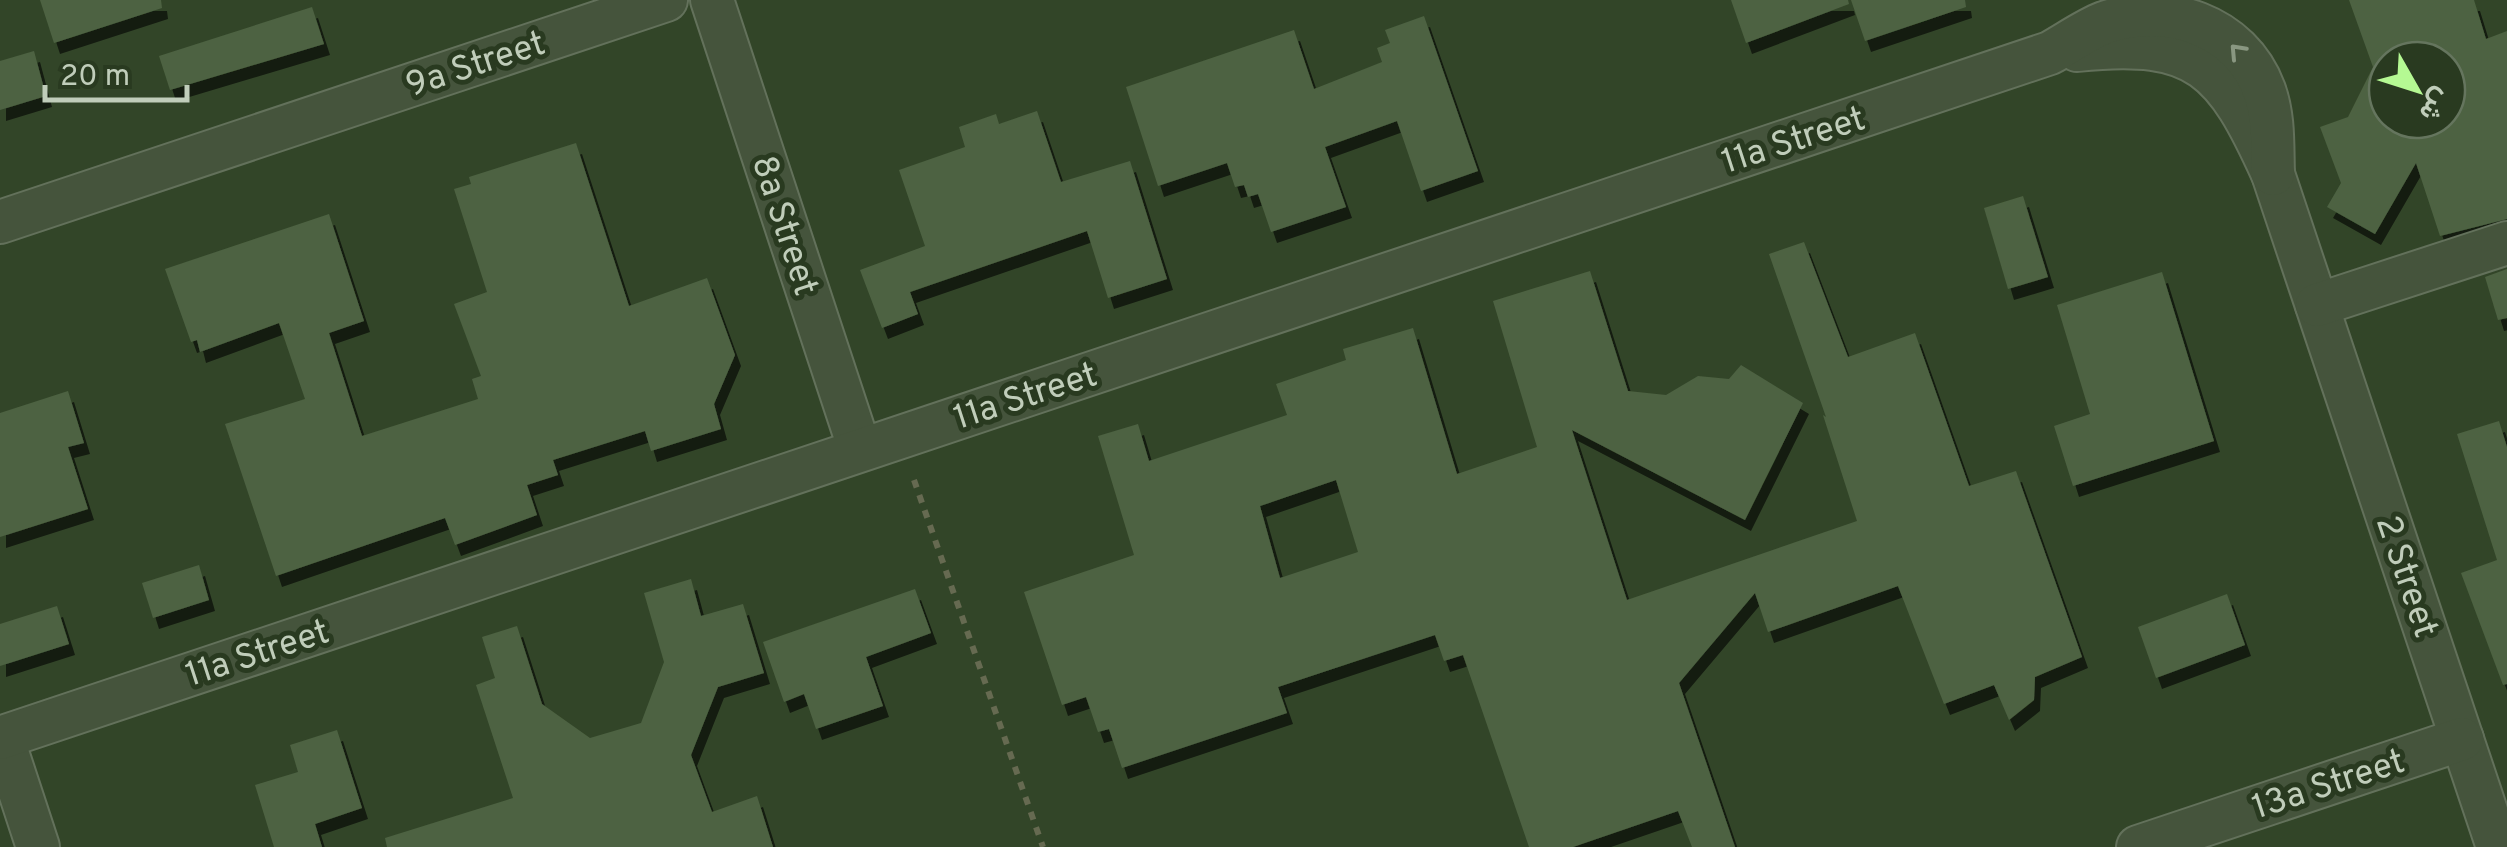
<svg xmlns="http://www.w3.org/2000/svg" width="2507" height="847" viewBox="0 0 2507 847" font-family="Overpass,Vazirmatn,sans-serif">
<style>
.building{fill:#4d6242;fill-rule:evenodd;filter:url(#shadow)}
.lines{fill:none;stroke-linecap:round;stroke-linejoin:round}
.minor-casing{stroke:#63715b;stroke-width:46}
.path{stroke:#666a51;stroke-width:6;stroke-dasharray:8 8;stroke-linecap:butt}
.minor{stroke:#45543c;stroke-width:42}
.oneway{stroke:#899781}
.labels{text-anchor:middle;stroke-width:10;stroke-linejoin:round;paint-order:stroke}
.street-label{font-size:35px;fill:#c0cdba;stroke:#293a20}
</style>
<defs>
<filter id="shadow"><feDropShadow dx="6" dy="11" stdDeviation="0" flood-color="#0009"/></filter>
</defs>
<rect width="100%" height="100%" fill="#324528"/>
<g class="building">
<path d="M40,0H161L162,8L54,43Z"/>
<path d="M1731,0H1848L1849,4L1746,43Z"/>
<path d="M1851,0H1965L1966,7L1865,41Z"/>
<path d="M2349,0H2474L2486,39L2507,31V219L2440,236L2416,163L2375,234L2327,207L2341,183L2320,127L2348,117L2373,67ZM2387,60H2447V120H2387Z"/>
<path d="M312,7L324,44L170,90L159,56Z"/>
<path d="M1424,16L1478,171L1421,191L1397,121L1325,147L1346,207L1271,232L1258,194L1248,197L1244,185L1235,187L1227,163L1158,186L1126,87L1294,30L1314,89L1382,62L1377,48L1390,43L1385,30Z"/>
<path d="M34,51L46,96L0,110V61Z"/>
<path d="M1037,111L1061,182L1130,161L1167,279L1108,298L1087,231L910,292L918,314L882,328L860,270L925,246L899,170L965,147L959,127L996,114L999,124Z"/>
<path d="M576,143L629,306L707,278L735,355L714,404L721,429L651,451L645,431L553,460L558,475L527,485L537,515L455,545L445,518L276,576L225,424L305,399L279,323L200,352L197,340L191,342L165,269L329,214L364,321L329,333L362,436L478,399L472,379L481,376L454,304L487,292L454,189L471,184L469,177Z"/>
<path d="M2023,196L2048,277L2008,289L1984,208Z"/>
<path d="M1804,242L1848,357L1915,333L1969,486L2016,471L2082,657L2035,677L2034,700L2009,720L1994,685L1944,704L1898,586L1768,632L1755,593L1679,683L1735,847H1692L1678,811L1573,847H1529L1463,655L1444,661L1435,635L1278,687L1287,713L1122,768L1109,729L1098,732L1086,697L1062,705L1024,592L1134,555L1098,436L1138,424L1149,461L1287,415L1276,384L1346,360L1343,349L1413,328L1457,474L1537,447L1493,301L1590,271L1628,391L1666,395L1698,376L1729,379L1741,365L1803,403L1745,520L1572,430L1627,600L1857,521L1823,415L1826,417L1769,254ZM1336,480L1358,552L1280,578L1260,506Z"/>
<path d="M2507,269V318L2498,320L2485,277Z"/>
<path d="M2162,272L2214,441L2073,486L2054,426L2090,414L2057,305Z"/>
<path d="M68,391L84,443L68,447L88,509L0,537V413Z"/>
<path d="M2499,421L2507,447V684L2503,685L2461,573L2497,560L2457,434Z"/>
<path d="M199,565L209,600L153,618L142,583Z"/>
<path d="M691,579L701,616L743,604L764,673L718,687L691,755L712,812L757,796L773,847H387L385,838L513,798L476,685L495,678L482,637L517,626L542,704L590,738L641,723L664,662L644,593Z"/>
<path d="M915,589L931,633L866,657L883,706L816,729L804,694L784,702L763,642Z"/>
<path d="M2227,594L2245,645L2156,678L2138,627Z"/>
<path d="M57,606L69,644L0,666V624Z"/>
<path d="M337,730L362,808L315,824L322,847H274L255,785L298,772L290,745Z"/>
</g>
<g class="lines">
<g class="minor-casing">
<g id="minor">
<path d="M712,0L860,450"/>
<path d="M2077,50C2199,37 2225,68 2273,174L2498,847"/>
<path d="M0,222L666,0"/>
<path d="M2317,305L2507,243"/>
<path d="M2,737L38,847"/>
<path d="M0,738L2050,53C2068,43 2086,30 2104,23C2166,1 2240,25 2264,90C2274,117 2272,146 2273,174"/>
<path d="M2138,847L2462,739"/>
</g>
</g>
<path class="path" d="M914,480L1043,847"/>
<use href="#minor" class="minor"/>
</g>
<defs><path id="oneway-chevron" d="M-2-3.5L2.5 0L-2 3.5" fill="none" stroke-width="1.6" stroke-linecap="round" stroke-linejoin="round" transform="scale(2.5)"/></defs>
<use class="oneway" href="#oneway-chevron" transform="translate(2237 51) rotate(-133)"/>
<g class="labels">
<g class="street-label">
<text transform="translate(475 63) rotate(-18)" y="12">9a Street</text>
<text transform="translate(1793 139) rotate(-18)" y="12">11a Street</text>
<text transform="translate(786 225) rotate(72)" y="12">8a Street</text>
<text transform="translate(1025 395) rotate(-18)" y="12">11a Street</text>
<text transform="translate(2408 576) rotate(71)" y="12">2 Street</text>
<text transform="translate(257 652) rotate(-18)" y="12">11a Street</text>
<text transform="translate(2328 783) rotate(-18)" y="12">13a Street</text>
</g>
</g>
<g transform="translate(2417 90) rotate(129)"><circle r="48" fill="#293a20" stroke="#65755e" stroke-width="2.5"/>
<path d="M0-8L18 38L0 25L-18 38Z" fill="#b5f993"/>
<text y="-15" font-size="28" font-weight="bold" text-anchor="middle" fill="#c0cdba">ش</text>
</g>
<path d="M45 85v15h142v-15" fill="none" stroke="#c0cdba" stroke-width="5"/>
<text x="60" y="85" font-size="30" fill="#c0cdba" stroke="#293a20" stroke-width="8" paint-order="stroke">20 m</text>
</svg>
